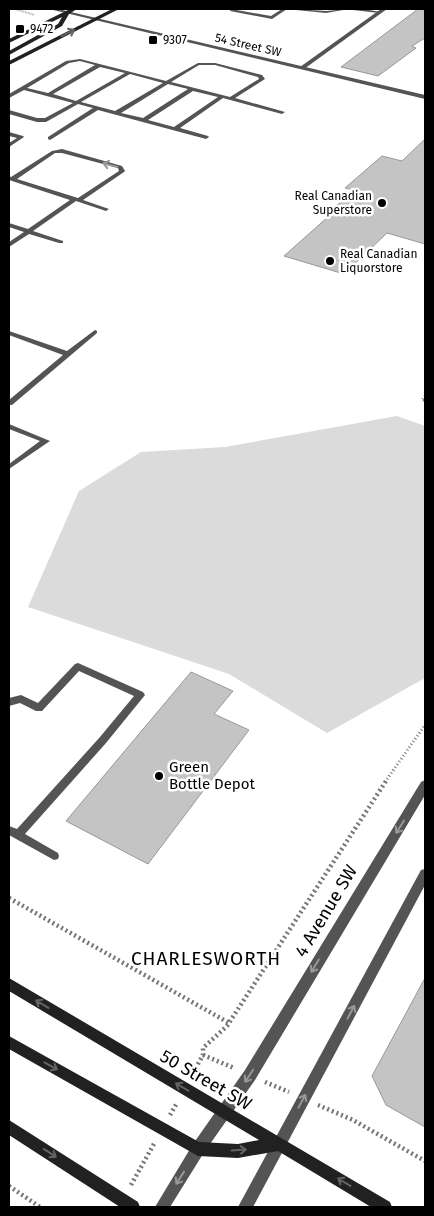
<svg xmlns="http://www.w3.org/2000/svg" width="434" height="1216" viewBox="0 0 434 1216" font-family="'Fira Sans',sans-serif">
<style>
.green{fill:#dbdbdb}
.building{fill:#c4c4c4;stroke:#989898}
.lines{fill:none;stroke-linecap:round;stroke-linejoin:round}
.path-far3{stroke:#767676;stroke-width:2;stroke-dasharray:0.5 1;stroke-linecap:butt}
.path-far2{stroke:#767676;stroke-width:2.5;stroke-dasharray:1 2;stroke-linecap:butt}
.path-far1{stroke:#767676;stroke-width:3;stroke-dasharray:1 2.5;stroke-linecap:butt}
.path{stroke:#767676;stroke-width:4.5;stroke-dasharray:2 3;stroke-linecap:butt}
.service{fill:#545454;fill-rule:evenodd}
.minor{fill:#545454;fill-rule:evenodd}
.tertiary{fill:#545454;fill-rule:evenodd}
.secondary{fill:#212121;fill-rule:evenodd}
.oneway{stroke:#646464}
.oneway2{stroke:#989898}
.poi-dot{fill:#000;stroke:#fff;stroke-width:2}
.labels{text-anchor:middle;stroke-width:5;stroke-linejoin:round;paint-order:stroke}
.far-poi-label{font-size:12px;fill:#000;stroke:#fff;text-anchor:start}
.far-street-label{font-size:12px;fill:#000;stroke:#fff}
.poi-label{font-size:15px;fill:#000;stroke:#fff;text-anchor:start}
.near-street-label{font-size:18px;fill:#000;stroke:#fff}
.near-neighbourhood-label{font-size:19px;letter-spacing:1px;fill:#000;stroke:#fff}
</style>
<rect width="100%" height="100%" fill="#fff"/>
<path class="green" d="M397,416L425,426V678L327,733L229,674L28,607L79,491L141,452L225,447Z"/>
<g class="building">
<path d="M418,9H425V38L412,46L416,48L378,76L341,67Z"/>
<path d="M425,139V244L387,233L344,274L284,256L329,216H325L354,190L345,188L382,156L402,161Z"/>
<path d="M191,672L233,691L214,714L249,730L148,864L66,821Z"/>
<path d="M425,978V1127L386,1105L372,1076Z"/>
</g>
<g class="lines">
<path class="path-far3" d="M15,9L35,15"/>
<path class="path-far2" d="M425,396L422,400L425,401"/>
<path class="path-far1" d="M385,782L425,725"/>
<g class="path">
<path d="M9,898L229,1023"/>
<path d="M203,1055L234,1068"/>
<path d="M193,1073L203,1055V1048L227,1026L386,781"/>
<path d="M265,1082L289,1092"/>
<path d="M318,1105L353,1120L425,1161"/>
<path d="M170,1115L177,1103"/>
<path d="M131,1185L155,1142"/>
<path d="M9,1186L40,1207"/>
</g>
<g class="service">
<path d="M231,9L271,16L282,9H287L272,19L230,11Z"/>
<path d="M294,9L326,11L349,9L326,13L296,10Z"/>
<path d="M351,9H363L381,12L379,13L353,10Z"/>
<path d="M80,59L166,81L198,63H215L262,75L265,79L235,98L285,112L282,114L223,98L180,128L208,136L209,137L206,139L98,110L50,140L48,139V137L93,108L78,104L46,122H37L9,114V110L37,118H45L73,103L24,90L9,98V94L66,61ZM80,61L95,65L48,93L27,88L69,63ZM199,65H215L258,77L259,79L230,97L171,82ZM100,67L125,73L76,101L53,94ZM130,74L163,83L115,111L81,102ZM168,84L188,89L143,118L121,113ZM193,91L218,97L174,127L148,120Z"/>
<path d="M9,132L23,136L24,137L9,147V143L17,138L9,136Z"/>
<path d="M62,149L122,166L125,171L124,172L83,200L109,209L106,211L76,201L33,231L63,241V243H59L29,234L9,247V242L24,232L9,227V223L28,229L70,200L9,180V176L11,177L52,151ZM55,153H62L118,168L119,171L78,198L17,179Z"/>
<path d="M95,330L97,331V333L12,405H9V400L63,355L9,335V331L67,351Z"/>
<path d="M9,424L50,441L9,469V464L40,441L9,429Z"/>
<path d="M78,663L143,692L145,695L106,743L25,834L58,853L59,856L58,859L54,860L9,835V826L17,829L100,737L134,696L79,671L42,711H36L20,703L9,706V698L21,695L38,703L75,664Z"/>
</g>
<path class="minor" d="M381,9H387L304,69H300V67Z"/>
<g class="tertiary">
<path d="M49,9H58L425,95V99Z"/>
<path d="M425,780V795L255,1080L203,1154L170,1207H155L193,1144L245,1070L421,782Z"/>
<path d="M425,869V885L253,1207H238L421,870Z"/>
</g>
<g class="secondary">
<path d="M70,9H77L69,14L62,26L9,55V51L58,24L62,17L11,42L9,43V39Z"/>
<path d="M112,9H119L9,65V61Z"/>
<path d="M9,978L390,1202L392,1207H371L278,1151L238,1158L198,1156L9,1049V1036L199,1142L238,1144L259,1140L9,991Z"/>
<path d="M9,1120L138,1202L140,1207H120L9,1135Z"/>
</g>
</g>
<defs><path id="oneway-shaft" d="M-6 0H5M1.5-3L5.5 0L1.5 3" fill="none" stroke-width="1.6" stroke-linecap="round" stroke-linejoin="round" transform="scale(1.25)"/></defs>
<g class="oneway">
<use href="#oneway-shaft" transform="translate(68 33) rotate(-27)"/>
<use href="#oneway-shaft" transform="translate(42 1004) rotate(-149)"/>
<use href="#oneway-shaft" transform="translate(51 1066) rotate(29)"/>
<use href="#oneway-shaft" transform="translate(182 1087) rotate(-150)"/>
<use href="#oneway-shaft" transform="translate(239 1150) rotate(-4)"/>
<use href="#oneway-shaft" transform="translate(50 1153) rotate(33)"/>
<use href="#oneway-shaft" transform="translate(344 1182) rotate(-149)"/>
</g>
<g class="oneway2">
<use href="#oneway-shaft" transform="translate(110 165) rotate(-165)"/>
<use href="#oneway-shaft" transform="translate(400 827) rotate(122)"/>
<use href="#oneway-shaft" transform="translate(315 966) rotate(121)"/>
<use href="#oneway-shaft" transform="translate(351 1012) rotate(-62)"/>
<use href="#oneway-shaft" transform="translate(249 1076) rotate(123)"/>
<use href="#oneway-shaft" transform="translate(302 1101) rotate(-62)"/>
<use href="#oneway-shaft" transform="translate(180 1178) rotate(122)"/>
</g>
<g class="poi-dot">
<rect x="15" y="24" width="10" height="10" rx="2.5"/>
<rect x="148" y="35" width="10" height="10" rx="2.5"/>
<circle cx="382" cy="203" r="5"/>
<circle cx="330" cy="261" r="5"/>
<circle cx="159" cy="776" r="5"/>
</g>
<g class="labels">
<g class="far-poi-label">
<text x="30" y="33">9472</text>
<text x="163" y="44">9307</text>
<text x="372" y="200" text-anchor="end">Real Canadian<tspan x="372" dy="14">Superstore</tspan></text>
<text x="340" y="258">Real Canadian<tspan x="340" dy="14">Liquorstore</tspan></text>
</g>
<g class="far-street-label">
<text transform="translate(248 45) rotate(13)" y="4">54 Street SW</text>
</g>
<g class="poi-label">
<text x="169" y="772">Green<tspan x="169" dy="17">Bottle Depot</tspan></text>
</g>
<g class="near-street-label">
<text transform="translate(326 911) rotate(-59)" y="6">4 Avenue SW</text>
<text transform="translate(206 1080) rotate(30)" y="6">50 Street SW</text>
</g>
<g class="near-neighbourhood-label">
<text x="206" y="965">CHARLESWORTH</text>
</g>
</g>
<rect width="434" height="1216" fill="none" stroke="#000000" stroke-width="20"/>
</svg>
